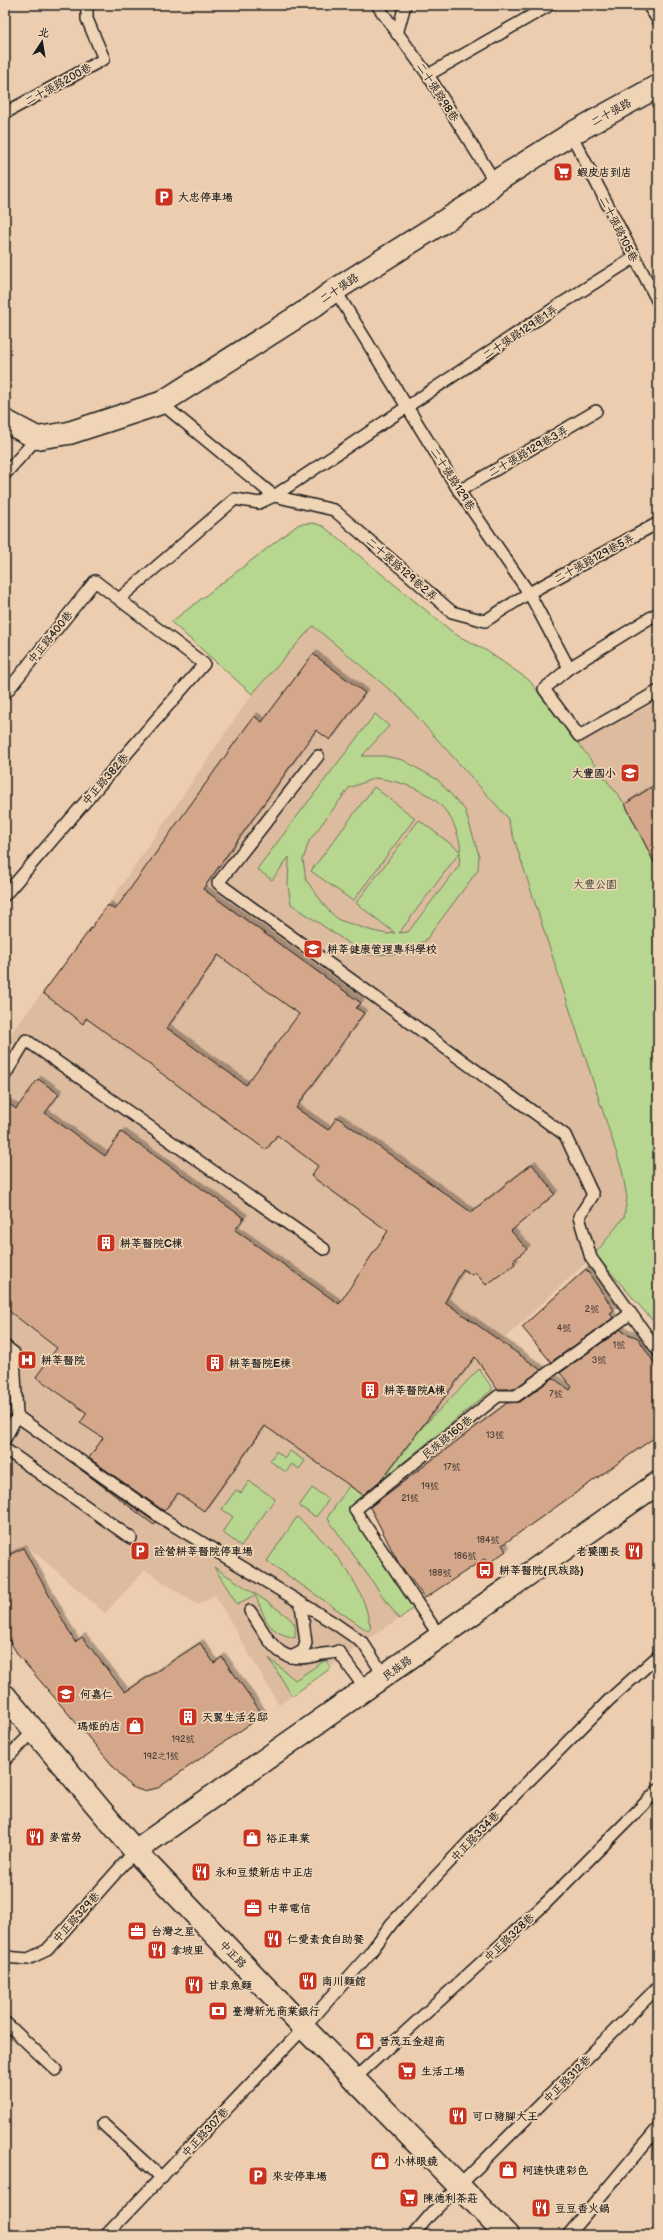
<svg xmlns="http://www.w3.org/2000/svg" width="663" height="2240" viewBox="0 0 663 2240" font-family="'Balsamiq Sans','LXGW WenKai TC',sans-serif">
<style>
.built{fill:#ddbb9f}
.green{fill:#b7d68f;stroke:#6a7956;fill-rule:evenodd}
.building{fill:#d4a78a;stroke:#1c1c1c;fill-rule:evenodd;filter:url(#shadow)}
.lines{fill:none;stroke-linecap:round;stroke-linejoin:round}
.service-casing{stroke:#1c1c1c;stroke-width:14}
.minor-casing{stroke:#1c1c1c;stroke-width:25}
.tertiary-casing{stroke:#1c1c1c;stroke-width:25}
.service{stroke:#efd4b6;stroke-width:11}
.minor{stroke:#efd4b6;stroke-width:22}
.tertiary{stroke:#efd4b6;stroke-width:22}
.labels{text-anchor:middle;stroke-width:3.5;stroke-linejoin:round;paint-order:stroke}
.number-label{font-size:9px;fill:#4a3f38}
.street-label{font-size:11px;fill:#1c1c1c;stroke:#efd4b6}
.poi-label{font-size:11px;font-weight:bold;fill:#1c1c1c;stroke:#efd4b6;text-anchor:start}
.park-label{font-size:11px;fill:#3b4133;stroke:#efd4b6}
</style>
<defs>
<filter id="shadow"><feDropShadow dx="3.5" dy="-3.5" stdDeviation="0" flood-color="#0004"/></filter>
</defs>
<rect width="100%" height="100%" fill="#eccdaf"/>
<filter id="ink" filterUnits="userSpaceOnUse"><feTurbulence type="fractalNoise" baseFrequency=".025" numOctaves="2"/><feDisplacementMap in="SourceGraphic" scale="8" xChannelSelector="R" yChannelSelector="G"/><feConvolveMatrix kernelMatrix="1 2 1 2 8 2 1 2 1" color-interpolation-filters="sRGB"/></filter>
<g filter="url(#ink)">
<g class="built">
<path d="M313,626L401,699L507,817L622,1170L628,1198L624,1217L591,1258L504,1339L480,1369L493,1389L348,1508L415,1607L363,1643L279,1705L215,1595L198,1605L145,1570L105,1613L27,1546L5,1557V1308L57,1348L36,1377L65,1398L79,1378L270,1418L289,1431L284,1440L357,1491L378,1462L423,1425L475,1357L482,1362L500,1341L375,1252L339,1304L235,1230L244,1218L122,1132L112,1145L128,1157L121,1167L45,1113L59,1094L38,1079L16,1109L8,1103L5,1107V1042L108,905L252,694Z"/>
<path d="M658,701V870L625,804L578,742Z"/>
</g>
<g class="green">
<path d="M313,523L323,526L455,634L487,651L529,680L625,804L658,870V1327L595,1254L624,1217L627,1198L622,1170L507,817L401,699L313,626L252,694L171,622L299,524Z"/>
<path d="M375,714L389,726L362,756H384L403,760L438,780L465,810L479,855L478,870L425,941L395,954L366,955L291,904L288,886L289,857L272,880L257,869ZM375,778C409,782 447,797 457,833C459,839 461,844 460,851L419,820L356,903L395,933L387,934L373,931L339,920L328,910L306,880L303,860L309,841L349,788ZM460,852L459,866L408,932L399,933Z"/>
<path d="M374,787L415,818L353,901L311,871Z"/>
<path d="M479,1369L493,1389L348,1508L415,1607L399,1619L328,1519L329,1515L349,1486L359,1492Z"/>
<path d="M276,1451L285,1458L290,1451L305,1461L299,1469L292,1464L286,1472L270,1461Z"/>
<path d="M249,1481L275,1499L241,1546L222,1532L233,1517L222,1509L236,1490L241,1493Z"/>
<path d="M312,1488L329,1499L316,1517L299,1506Z"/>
<path d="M297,1517C323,1539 347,1564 361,1595C366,1605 368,1618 371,1628L368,1631L267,1561Z"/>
<path d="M214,1567C227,1576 289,1614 294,1623C296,1628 295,1633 295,1638C265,1631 267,1620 255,1595L237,1604Z"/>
<path d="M269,1658L295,1680L326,1660L331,1668L292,1696Z"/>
</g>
<g class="building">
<path d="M313,654L365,693L330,740L316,730L203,889L361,1003L356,1008L364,1013L296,1108L328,1130L337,1117L471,1212L532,1164L555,1194L511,1231L527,1249L513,1261L515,1264L486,1285L475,1272L472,1275L463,1269L445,1302L541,1370L514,1389H497L475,1357L382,1479L363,1495L265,1426L204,1511L178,1493L164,1511L89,1458L103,1438L80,1423L87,1413L36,1377L57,1348L5,1308V1101L16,1109L38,1079L59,1094L45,1113L105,1156L121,1132L244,1218L235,1230L339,1304L388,1231L311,1176L318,1166L277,1135L266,1150L86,1018L83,1024L43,993L108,905L115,910L254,716L262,722ZM218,955L299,1014L246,1085L167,1028Z"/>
<path d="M658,783V870L625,804Z"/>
<path d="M586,1269L614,1310L610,1313L613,1318L551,1362L522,1327Z"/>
<path d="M621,1329L623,1332L638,1338L658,1369V1435L502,1545L506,1551L489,1563L484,1559L425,1598L398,1562L370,1507L507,1403L520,1402L553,1378L570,1390L572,1387L560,1373Z"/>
<path d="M80,1469L156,1523L154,1525Z"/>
<path d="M23,1548L75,1642L82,1637L125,1692L200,1643L214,1663L222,1657L263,1715L158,1788L143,1791L131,1787L18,1655L5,1633V1557Z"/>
</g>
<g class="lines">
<g class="service-casing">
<g id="service">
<path d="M377,5L428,75L495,182"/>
<path d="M648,5L658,20"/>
<path d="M397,34L405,5"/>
<path d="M428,75L550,5"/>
<path d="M5,113L104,59L87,19V5"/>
<path d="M571,134L658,302"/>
<path d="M335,290L459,491L529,593L569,668"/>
<path d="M161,403L274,496L334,510L452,612L485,621L529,593L658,523"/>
<path d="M5,474L37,438"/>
<path d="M459,491L596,411"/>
<path d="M119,599L235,499L259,503L274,496L553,309L634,258"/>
<path d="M658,613L569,668L544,689L579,736L658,691"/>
<path d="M5,694L95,581L204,664L5,895"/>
<path d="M318,756L218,883L565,1135L593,1195L579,1217L591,1258L658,1351"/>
<path d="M5,1075L26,1040L324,1249"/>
<path d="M5,1346L14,1353L17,1416L5,1439"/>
<path d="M17,1416L160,1517L334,1623L363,1643L385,1677"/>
<path d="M5,1449L131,1538"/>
<path d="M250,1611C270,1640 277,1667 318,1655C325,1652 331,1655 338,1651L366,1690"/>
<path d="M440,1637L355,1510L498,1396H516L630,1314"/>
<path d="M291,1657L303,1651L306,1643L301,1605"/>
<path d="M5,1760L34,1731"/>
<path d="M5,1957L28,1959L47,1950L135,1851"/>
<path d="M5,2022L56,2070"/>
<path d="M354,2079L546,1903L658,1790"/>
<path d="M103,2124L162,2178"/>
<path d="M5,2232L9,2235"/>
<path d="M106,2235L304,2028L370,1953L392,1923L476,1834L609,1700L658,1656"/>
<path d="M413,2235L431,2214L658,1987"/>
<path d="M568,2235L658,2128"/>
</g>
</g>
<g class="minor-casing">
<path id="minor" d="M5,421L37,438L69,433L161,403L311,308L335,290L476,201L495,182L571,134L658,86"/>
</g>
<g class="tertiary-casing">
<g id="tertiary">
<path d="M5,1696L135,1851L304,2028L507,2235"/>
<path d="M135,1851L658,1483"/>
</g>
</g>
<use href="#service" class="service"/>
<use href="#minor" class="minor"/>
<use href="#tertiary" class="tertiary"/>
</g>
</g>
<defs>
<g id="supermarket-square" transform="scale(1)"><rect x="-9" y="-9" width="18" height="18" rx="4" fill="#c8321e" stroke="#efd4b6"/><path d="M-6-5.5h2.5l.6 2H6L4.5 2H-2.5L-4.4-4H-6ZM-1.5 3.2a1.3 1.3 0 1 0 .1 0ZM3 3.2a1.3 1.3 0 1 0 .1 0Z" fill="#fff"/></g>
<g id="parking-square" transform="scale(1)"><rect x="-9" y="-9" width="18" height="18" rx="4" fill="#c8321e" stroke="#efd4b6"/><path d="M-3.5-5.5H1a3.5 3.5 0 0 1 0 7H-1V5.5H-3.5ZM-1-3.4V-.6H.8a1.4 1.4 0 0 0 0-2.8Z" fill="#fff"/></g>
<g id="school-square" transform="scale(1)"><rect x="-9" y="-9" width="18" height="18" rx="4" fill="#c8321e" stroke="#efd4b6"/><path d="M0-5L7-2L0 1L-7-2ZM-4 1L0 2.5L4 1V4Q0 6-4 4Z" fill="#fff"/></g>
<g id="university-square" transform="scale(1)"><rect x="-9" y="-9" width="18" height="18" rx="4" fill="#c8321e" stroke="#efd4b6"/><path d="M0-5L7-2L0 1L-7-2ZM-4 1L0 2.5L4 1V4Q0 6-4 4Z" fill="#fff"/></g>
<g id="building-square" transform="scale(1)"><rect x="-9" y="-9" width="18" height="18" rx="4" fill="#c8321e" stroke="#efd4b6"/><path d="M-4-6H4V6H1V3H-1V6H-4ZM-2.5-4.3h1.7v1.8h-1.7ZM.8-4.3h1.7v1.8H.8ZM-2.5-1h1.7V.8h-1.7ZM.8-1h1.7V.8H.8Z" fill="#fff"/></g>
<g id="hospital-square" transform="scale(1)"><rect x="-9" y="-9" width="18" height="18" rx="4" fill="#c8321e" stroke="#efd4b6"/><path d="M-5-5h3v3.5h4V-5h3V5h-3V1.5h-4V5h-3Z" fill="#fff"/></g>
<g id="restaurant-square" transform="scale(1)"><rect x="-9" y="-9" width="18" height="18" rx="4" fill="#c8321e" stroke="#efd4b6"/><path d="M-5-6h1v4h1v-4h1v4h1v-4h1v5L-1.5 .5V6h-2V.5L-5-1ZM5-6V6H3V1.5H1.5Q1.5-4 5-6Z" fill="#fff"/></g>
<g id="bus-square" transform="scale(1)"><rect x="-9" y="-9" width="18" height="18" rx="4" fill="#c8321e" stroke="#efd4b6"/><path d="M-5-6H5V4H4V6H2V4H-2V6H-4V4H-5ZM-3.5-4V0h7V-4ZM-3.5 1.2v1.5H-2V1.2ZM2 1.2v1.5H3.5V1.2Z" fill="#fff"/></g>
<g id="shop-square" transform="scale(1)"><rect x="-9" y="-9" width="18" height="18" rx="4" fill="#c8321e" stroke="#efd4b6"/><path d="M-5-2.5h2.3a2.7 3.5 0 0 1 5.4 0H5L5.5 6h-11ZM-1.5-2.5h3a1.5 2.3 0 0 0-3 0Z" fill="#fff"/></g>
<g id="office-square" transform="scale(1)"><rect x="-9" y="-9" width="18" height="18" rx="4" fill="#c8321e" stroke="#efd4b6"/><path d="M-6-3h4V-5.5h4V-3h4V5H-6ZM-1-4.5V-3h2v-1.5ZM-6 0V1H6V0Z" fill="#fff"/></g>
<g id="bank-square" transform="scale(1)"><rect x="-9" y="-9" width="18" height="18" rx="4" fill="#c8321e" stroke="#efd4b6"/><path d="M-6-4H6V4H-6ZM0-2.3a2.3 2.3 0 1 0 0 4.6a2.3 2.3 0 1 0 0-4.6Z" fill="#fff"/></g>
</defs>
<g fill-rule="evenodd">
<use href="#supermarket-square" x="563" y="172"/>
<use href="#parking-square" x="164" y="197"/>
<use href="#school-square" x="630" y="773"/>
<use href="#university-square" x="313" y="949"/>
<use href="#building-square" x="106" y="1243"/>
<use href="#hospital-square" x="27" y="1360"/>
<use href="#building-square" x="215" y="1363"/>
<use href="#building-square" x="370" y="1390"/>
<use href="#parking-square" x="140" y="1551"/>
<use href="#restaurant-square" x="634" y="1551"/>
<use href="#bus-square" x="485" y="1570"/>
<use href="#school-square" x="66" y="1694"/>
<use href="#building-square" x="188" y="1717"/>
<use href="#shop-square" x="135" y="1726"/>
<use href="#restaurant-square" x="35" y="1837"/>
<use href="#shop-square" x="252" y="1838"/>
<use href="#restaurant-square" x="201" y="1872"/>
<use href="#office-square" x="253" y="1908"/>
<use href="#office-square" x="137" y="1931"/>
<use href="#restaurant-square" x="273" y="1939"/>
<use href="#restaurant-square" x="157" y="1950"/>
<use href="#restaurant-square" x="308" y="1981"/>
<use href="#restaurant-square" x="194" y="1985"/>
<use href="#bank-square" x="218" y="2011"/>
<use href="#shop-square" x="365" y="2041"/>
<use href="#supermarket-square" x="407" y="2071"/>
<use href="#restaurant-square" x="458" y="2116"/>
<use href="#shop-square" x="380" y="2161"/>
<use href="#shop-square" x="508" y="2170"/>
<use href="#parking-square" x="258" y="2176"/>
<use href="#supermarket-square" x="409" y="2198"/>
<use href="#restaurant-square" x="541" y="2208"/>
</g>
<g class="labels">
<g class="number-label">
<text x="592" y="1312">2號</text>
<text x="564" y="1331">4號</text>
<text x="619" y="1348">1號</text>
<text x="599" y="1363">3號</text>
<text x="556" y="1397">7號</text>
<text x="495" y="1438">13號</text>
<text x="452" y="1470">17號</text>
<text x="430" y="1489">19號</text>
<text x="410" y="1501">21號</text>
<text x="488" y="1543">184號</text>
<text x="465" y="1559">186號</text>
<text x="440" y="1576">188號</text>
<text x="183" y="1742">192號</text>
<text x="161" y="1759">192之1號</text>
</g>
<g class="street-label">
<text transform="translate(58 84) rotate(-29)" y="4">二十張路200巷</text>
<text transform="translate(438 92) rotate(57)" y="4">二十張路98巷</text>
<text transform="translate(611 112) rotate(-29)" y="4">二十張路</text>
<text transform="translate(619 229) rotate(63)" y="4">二十張路105巷</text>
<text transform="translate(339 288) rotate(-34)" y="4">二十張路</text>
<text transform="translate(520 332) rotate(-34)" y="4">二十張路129巷1弄</text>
<text transform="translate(528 451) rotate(-30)" y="4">二十張路129巷3弄</text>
<text transform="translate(453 479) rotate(57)" y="4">二十張路129巷</text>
<text transform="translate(594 558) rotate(-29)" y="4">二十張路129巷5弄</text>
<text transform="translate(402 569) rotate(41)" y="4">二十張路129巷2弄</text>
<text transform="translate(50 637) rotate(-51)" y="4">中正路400巷</text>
<text transform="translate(105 779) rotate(-49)" y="4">中正路382巷</text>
<text transform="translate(447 1437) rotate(-39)" y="4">民族路160巷</text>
<text transform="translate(397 1668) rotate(-36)" y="4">民族路</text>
<text transform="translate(475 1836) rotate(-46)" y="4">中正路334巷</text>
<text transform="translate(76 1917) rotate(-48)" y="4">中正路329巷</text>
<text transform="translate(509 1937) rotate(-43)" y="4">中正路328巷</text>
<text transform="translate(233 1954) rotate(46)" y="4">中正路</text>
<text transform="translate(567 2079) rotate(-45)" y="4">中正路312巷</text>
<text transform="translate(205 2132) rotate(-47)" y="4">中正路307巷</text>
</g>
<g class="poi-label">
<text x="577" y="176">蝦皮店到店</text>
<text x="178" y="201">大忠停車場</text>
<text x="616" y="777" text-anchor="end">大豐國小</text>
<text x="327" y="953">耕莘健康管理專科學校</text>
<text x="120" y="1247">耕莘醫院C棟</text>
<text x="41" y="1364">耕莘醫院</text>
<text x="229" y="1367">耕莘醫院E棟</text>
<text x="384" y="1394">耕莘醫院A棟</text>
<text x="154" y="1555">詮營耕莘醫院停車場</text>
<text x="620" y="1555" text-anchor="end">老饕團長</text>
<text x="499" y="1574">耕莘醫院(民族路)</text>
<text x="80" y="1698">何嘉仁</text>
<text x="202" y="1721">天翼生活名邸</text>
<text x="121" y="1730" text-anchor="end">瑪姬的店</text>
<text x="49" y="1841">麥當勞</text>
<text x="266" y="1842">裕正車業</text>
<text x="215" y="1876">永和豆漿新店中正店</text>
<text x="267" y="1912">中華電信</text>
<text x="151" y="1935">台灣之星</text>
<text x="287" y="1943">仁愛素食自助餐</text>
<text x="171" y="1954">拿坡里</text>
<text x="322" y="1985">南川麵館</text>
<text x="208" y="1989">甘泉魚麵</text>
<text x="232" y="2015">臺灣新光商業銀行</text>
<text x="379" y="2045">晉茂五金超商</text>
<text x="421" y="2075">生活工場</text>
<text x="472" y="2120">可口豬腳大王</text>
<text x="394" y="2165">小林眼鏡</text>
<text x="522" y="2174">柯達快速彩色</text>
<text x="272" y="2180">來安停車場</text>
<text x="423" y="2202">陳德利茶莊</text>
<text x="555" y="2212">豆豆香火鍋</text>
</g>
<g class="park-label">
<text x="595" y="888">大豐公園</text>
</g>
</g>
<rect width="663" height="2240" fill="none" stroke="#efd4b6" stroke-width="20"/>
<rect x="10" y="10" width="643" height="2220" fill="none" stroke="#1c1c1c" stroke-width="1.5" filter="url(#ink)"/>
<g transform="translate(42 42) rotate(12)" stroke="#efd4b6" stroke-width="3" paint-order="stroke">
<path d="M0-3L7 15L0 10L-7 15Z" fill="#1c1c1c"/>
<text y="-6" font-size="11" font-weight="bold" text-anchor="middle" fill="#1c1c1c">北</text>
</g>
</svg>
